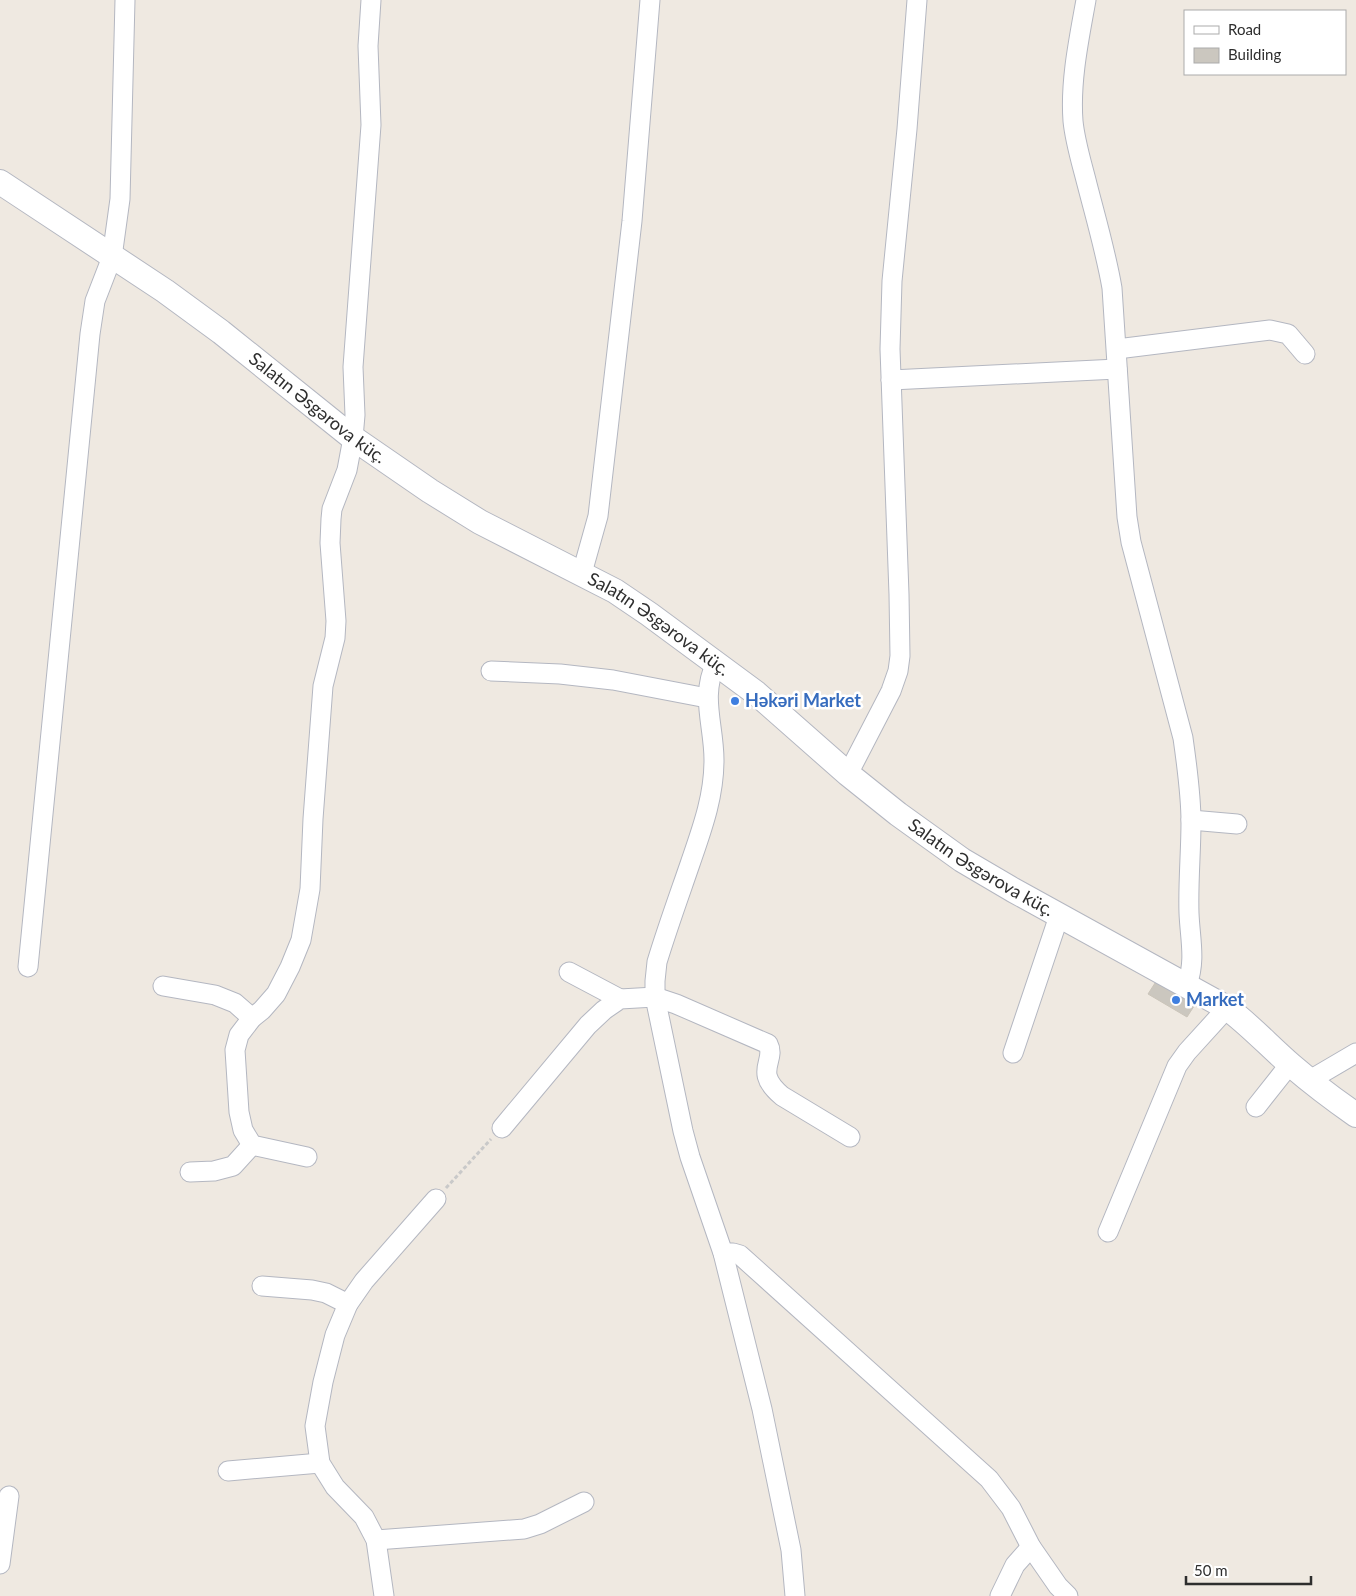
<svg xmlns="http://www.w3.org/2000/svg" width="1356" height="1596" viewBox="0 0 1356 1596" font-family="Lato,sans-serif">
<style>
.building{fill:#cbc7bf;stroke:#cbc5ba}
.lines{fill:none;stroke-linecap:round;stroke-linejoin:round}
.minor-casing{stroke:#b4b7c1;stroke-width:21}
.tertiary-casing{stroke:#b4b7c1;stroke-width:26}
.path{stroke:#c9c9c9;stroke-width:3;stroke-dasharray:4 2.5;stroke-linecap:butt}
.minor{stroke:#fff;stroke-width:19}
.tertiary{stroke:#fff;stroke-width:24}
.shop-dot{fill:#3f7fe0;stroke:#fff;stroke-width:2}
.labels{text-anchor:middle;stroke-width:5;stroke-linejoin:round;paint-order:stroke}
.street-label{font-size:18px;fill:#2e2e2e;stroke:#fff}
.shop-label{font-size:18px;font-weight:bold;fill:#366cbe;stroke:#fff;text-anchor:start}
</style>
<rect width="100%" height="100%" fill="#efe9e1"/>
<path class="building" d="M1157,980L1196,1003L1187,1017L1148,994Z"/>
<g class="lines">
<g class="minor-casing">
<g id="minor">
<path d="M1086,0C1079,39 1070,81 1073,121C1075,142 1082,164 1087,184C1096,219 1106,253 1112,288L1127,517L1131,542L1183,738C1187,766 1191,794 1191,822C1191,852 1188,883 1189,913C1190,939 1196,960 1187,985"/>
<path d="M1117,349L1270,330L1288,334L1305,354"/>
<path d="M891,380L1117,369"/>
<path d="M582,573L598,516L632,221L650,0"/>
<path d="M716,663C700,696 714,725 714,760C714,797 702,829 690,864C679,896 667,929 657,962L655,981V997L683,1131L690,1157L723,1253L762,1409L791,1550L795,1596"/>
<path d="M491,671L560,674L613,680L707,698"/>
<path d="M848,774L891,691L898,671L900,656L899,594L890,349L892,281L907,129L917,0"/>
<path d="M1191,820L1237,824"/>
<path d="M28,967L90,334L95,301L112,257L120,199L125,0"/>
<path d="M569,972L620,999"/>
<path d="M163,986L215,995L235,1003L252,1018"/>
<path d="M1013,1053L1059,916"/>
<path d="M1310,1080L1356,1053"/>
<path d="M1256,1107L1290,1064"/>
<path d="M502,1128L588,1025L604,1010L620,999L655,997L676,1004L768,1044C777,1061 752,1071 782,1096L850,1137"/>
<path d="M307,1157L252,1145L243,1130L239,1112L235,1050L239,1035L252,1018L262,1010L276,994L290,967L301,940L310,889L313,819L323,686L335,638L336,621L330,543L331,519L332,509L347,470L353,438L355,415L353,367L371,125L368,46L371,0"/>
<path d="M190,1172L214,1171L233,1166L252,1145"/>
<path d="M1108,1232L1177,1066L1187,1052L1227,1008"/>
<path d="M723,1253H733L740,1255L989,1479L1011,1508L1031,1547L1058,1586L1068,1596"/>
<path d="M262,1286L312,1290L326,1293L348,1304"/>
<path d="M228,1471L320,1463"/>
<path d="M376,1540L524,1529L540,1524L584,1502"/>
<path d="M0,1564L9,1496"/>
<path d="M384,1596L376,1540L364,1517L335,1487L320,1463L315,1426L323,1382L335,1335L348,1304L364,1281L436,1199"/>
<path d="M1000,1596L1015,1565L1031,1547"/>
</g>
</g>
<g class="tertiary-casing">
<g id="tertiary">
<path id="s1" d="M0,182L165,291L221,332L353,438L430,491L480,522L615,591L649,614L756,693L848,774L898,814L962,860L1013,890L1227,1008C1250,1025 1269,1046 1291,1065C1312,1083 1333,1099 1356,1115"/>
</g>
</g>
<path class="path" d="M446,1188L491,1139"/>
<use href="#minor" class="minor"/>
<use href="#tertiary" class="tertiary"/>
</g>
<g class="shop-dot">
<circle cx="735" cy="701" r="5"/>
<circle cx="1176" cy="1000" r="5"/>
</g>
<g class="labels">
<g class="street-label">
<text dy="6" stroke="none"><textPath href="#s1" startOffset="390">Salatın Əsgərova küç.</textPath></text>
<text dy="6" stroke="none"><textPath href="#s1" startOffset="795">Salatın Əsgərova küç.</textPath></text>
<text dy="6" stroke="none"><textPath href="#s1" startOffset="1200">Salatın Əsgərova küç.</textPath></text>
</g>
<g class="shop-label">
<text x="745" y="707">Həkəri Market</text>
<text x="1186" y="1006">Market</text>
</g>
</g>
<rect x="1184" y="10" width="162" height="65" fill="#ffffff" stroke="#ababab"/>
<rect x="1194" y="26" width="25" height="8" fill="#ffffff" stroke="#ababab"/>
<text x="1228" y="35" font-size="15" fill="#2e2e2e">Road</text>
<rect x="1194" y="48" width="25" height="15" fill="#cbc7bf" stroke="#ababab"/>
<text x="1228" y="60" font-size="15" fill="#2e2e2e">Building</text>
<path d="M1186 1576v8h125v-8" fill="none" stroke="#2e2e2e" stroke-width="2.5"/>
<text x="1194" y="1576" font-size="15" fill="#2e2e2e" stroke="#ffffff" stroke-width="4" paint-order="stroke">50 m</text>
</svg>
